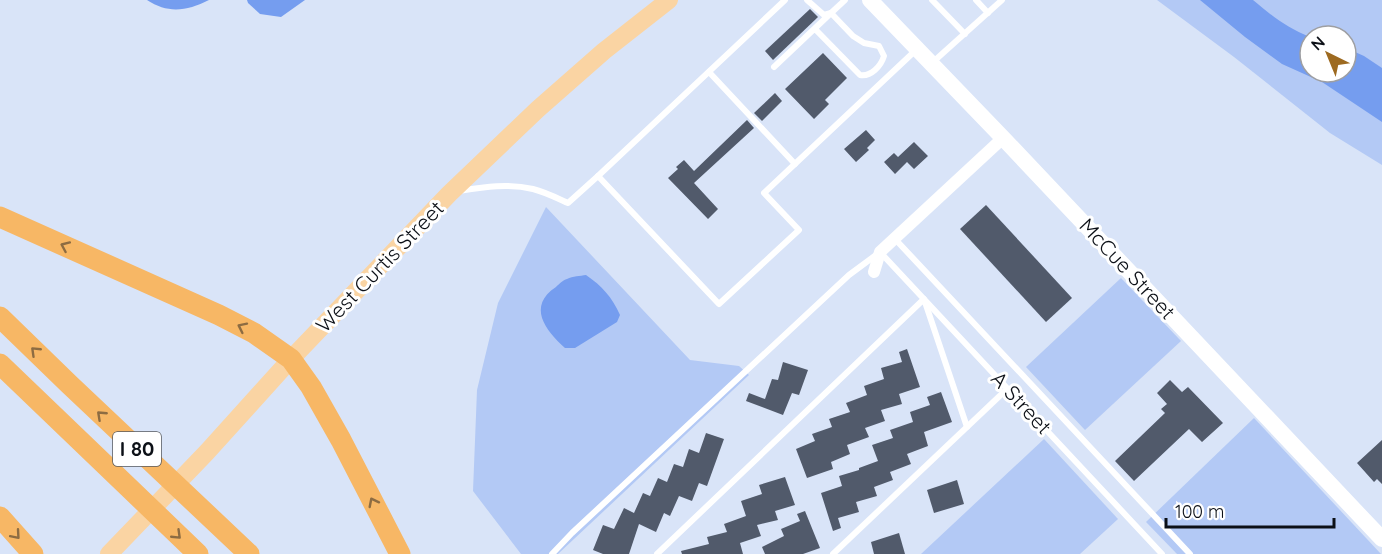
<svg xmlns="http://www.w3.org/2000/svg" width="1382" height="554" viewBox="0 0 1382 554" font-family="Quicksand,sans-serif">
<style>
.green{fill:#b3c9f5;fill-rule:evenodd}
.water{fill:#759def}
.building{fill:#515a6b}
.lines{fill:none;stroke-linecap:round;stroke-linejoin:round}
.lane{stroke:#fff;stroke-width:6}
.street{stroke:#fff;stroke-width:12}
.secondary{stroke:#fff;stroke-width:16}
.primary{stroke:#fad4a3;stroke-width:18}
.highway{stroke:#f7b765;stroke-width:21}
.oneway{stroke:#8d6c42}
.labels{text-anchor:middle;stroke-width:6;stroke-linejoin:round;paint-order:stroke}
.shield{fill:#fff;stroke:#55585d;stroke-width:1.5}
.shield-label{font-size:20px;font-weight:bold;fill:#0c1017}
.street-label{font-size:21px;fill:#0c1017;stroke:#fff}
</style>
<rect width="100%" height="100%" fill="#d9e4f8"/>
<g class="green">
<path d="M1157,0H1382V165L1330,133L1234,57ZM1310,36H1346V72H1310Z"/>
<path d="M546,207L690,360L739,366L749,375L558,554H521L473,491L477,390L498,303Z"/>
<path d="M1121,278L1181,341L1085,430L1026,367Z"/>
<path d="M1254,418L1381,554H1177L1146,522Z"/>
<path d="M1044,439L1118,519L1080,554H921Z"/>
</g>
<g class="water">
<path d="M147,0H209C187,11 168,14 147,0Z"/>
<path d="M247,0H305L281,17L260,14L248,3Z"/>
<path d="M1200,0H1253C1272,16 1287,28 1310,37V72H1346V48L1364,56L1382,68V122L1322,82L1282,64L1245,37Z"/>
<path d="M586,275C602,286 612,297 620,315L617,322L575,348H565C545,330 527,306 556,287C559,284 563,280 567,279C573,276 580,276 586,275Z"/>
</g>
<g class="building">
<path d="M810,9L818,17L773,60L765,51Z"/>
<path d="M823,53L847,78L825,100L829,104L814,119L785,89Z"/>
<path d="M775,93L782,101L762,121L754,113Z"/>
<path d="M747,120L754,128L694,183L718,209L708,219L668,178L678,169L676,167L684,160L694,171Z"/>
<path d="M866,130L875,140L867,148L869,150L856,162L844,149Z"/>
<path d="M914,142L928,156L914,169L907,162L895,174L884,162L894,153L898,157Z"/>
<path d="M986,205L1072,298L1046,322L960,229Z"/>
<path d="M907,349L920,387L899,394L902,404L881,410L885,421L865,428L869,437L847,445L850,454L831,462L833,469L807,478L796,449L815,441L812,434L832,427L829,419L850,412L846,403L867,395L864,386L884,379L881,368L902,362L899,352Z"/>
<path d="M783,362L808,370L799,395L792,393L783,415L746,401L749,393L765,399L772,379L778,380Z"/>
<path d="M1170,380L1182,392L1188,387L1223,423L1202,442L1189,429L1134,481L1115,461L1165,413L1161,409L1167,404L1157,393Z"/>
<path d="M941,392L952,422L924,432L928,446L907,454L911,464L890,472L893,480L874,487L877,496L856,502L859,512L838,518L841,528L833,531L821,493L842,486L839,476L859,470V468L878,461L872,445L893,438L890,430L913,422L910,412L930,405L927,397Z"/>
<path d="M706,433L724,439L707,486L699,483L692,501L679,496L670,516L664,513L656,532L639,524L629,554H603L593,550L603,525L614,529L624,508L634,513L643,493L650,496L658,478L667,482L674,464L683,467L689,449L699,453Z"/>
<path d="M1382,440V484L1377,479L1374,482L1357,463Z"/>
<path d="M785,477L795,505L775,511L778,520L757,525L761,536L740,543L743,554H682L681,551L709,544L707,537L727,532L724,524L746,516L741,501L762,494L759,485Z"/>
<path d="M957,480L964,504L934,513L927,490Z"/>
<path d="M805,511L820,548L803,554H765L762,547L784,536L781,529L800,521L797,514Z"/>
<path d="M899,533L905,554H874L871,542Z"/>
</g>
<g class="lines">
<g class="lane">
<path d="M807,0L824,15L831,13L845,0"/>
<path d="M932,0L965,34"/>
<path d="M976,0L988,13"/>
<path d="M933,62L1002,0"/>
<path d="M774,67L831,13L853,36L864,43L879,46L884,56C881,66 871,77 860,75L815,29"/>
<path d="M709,72L795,164"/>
<path d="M598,176L785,0"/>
<path d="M459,191C484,187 508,183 533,189C545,192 557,198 568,203L598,176L719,304L799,230L764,193L916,50"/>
<path d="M895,239L1190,554"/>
<path d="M552,554L572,533L849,275L880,252L1162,554"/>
<path d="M657,554L924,299L967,427"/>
<path d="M833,554L1007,389"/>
</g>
<path class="street" d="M874,272L880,252L1003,138"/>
<path class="secondary" d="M870,0L1003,138L1382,539"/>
<path class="primary" d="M109,554L207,452L291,359L449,194L538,109L604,51L669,0"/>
<g class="highway">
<path d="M0,217L219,315L254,333L291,359L311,387L341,440L400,554"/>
<path d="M0,317L70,385L249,554"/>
<path d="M0,364L198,554"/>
<path d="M0,517L33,554"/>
</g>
</g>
<defs><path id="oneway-chevron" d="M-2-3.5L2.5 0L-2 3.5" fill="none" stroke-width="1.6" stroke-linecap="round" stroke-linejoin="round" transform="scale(1.5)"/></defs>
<g class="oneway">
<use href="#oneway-chevron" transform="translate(65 246) rotate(-156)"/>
<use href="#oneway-chevron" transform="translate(242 327) rotate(-154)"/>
<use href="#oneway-chevron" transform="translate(35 351) rotate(-136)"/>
<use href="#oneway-chevron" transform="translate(101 415) rotate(-137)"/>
<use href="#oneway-chevron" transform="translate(373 502) rotate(-117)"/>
<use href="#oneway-chevron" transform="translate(16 535) rotate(49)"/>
<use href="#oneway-chevron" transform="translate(177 535) rotate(44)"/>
</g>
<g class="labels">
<rect class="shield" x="113" y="432" width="48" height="34" rx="4.5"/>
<g class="shield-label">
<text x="137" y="456">I 80</text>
</g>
<g class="street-label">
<text transform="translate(380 267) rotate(-46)" y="7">West Curtis Street</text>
<text transform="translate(1127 269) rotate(47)" y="7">McCue Street</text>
<text transform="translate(1021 403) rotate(47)" y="7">A Street</text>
</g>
</g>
<g transform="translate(1328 54) rotate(317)"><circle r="28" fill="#ffffff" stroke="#9e9fa2" stroke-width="1.5"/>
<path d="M0-4.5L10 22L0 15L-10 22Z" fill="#9d6a20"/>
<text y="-9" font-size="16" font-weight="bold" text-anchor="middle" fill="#0c1017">N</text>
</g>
<path d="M1166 518v9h168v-9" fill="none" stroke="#0c1017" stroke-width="3"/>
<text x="1175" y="518" font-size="18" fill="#0c1017" stroke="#ffffff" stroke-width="4.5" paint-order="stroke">100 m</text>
</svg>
